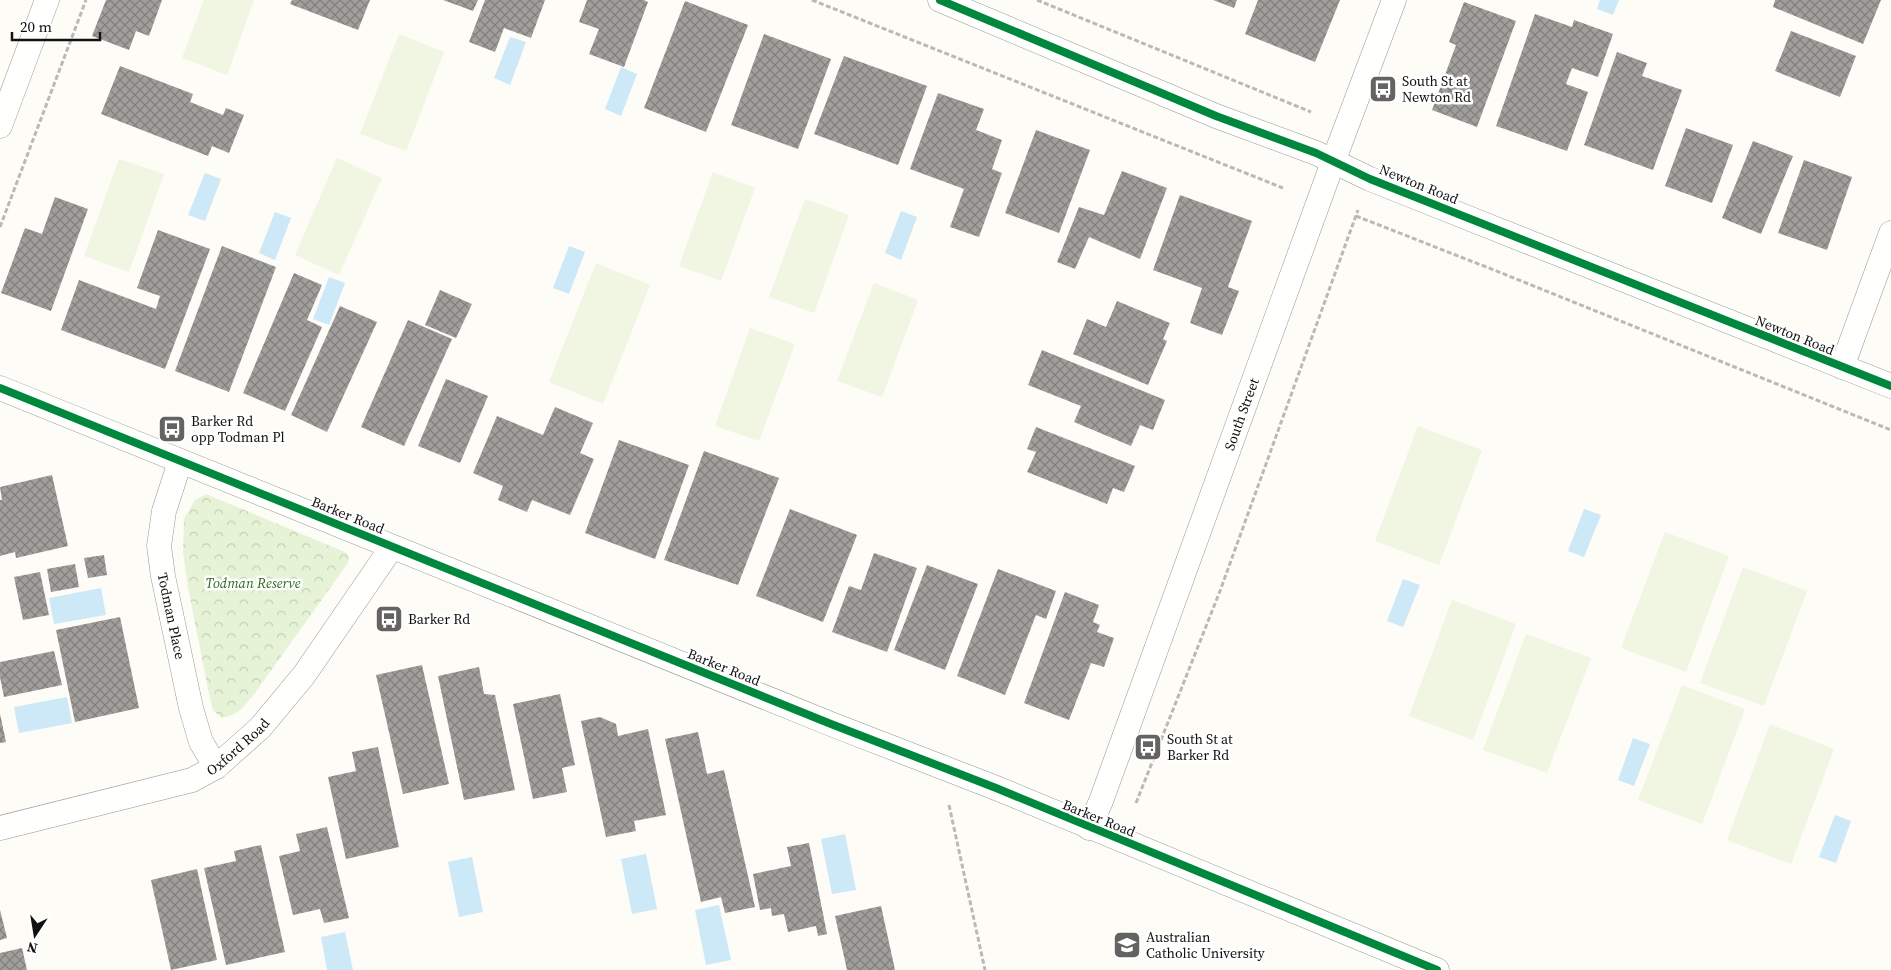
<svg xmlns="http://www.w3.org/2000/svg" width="1891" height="970" viewBox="0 0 1891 970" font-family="'Source Serif 4',serif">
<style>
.park{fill:url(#park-crowns)}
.pitch{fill:#f0f6e1}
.water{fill:#cde8f7}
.building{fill:url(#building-cross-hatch)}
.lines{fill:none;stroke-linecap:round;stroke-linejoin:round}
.street-casing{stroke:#979795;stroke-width:25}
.path{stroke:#b9b9b8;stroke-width:3;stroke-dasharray:5 2.5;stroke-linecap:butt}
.street{stroke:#fffffe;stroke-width:24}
.cycleway-casing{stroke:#fff;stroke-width:11}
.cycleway{stroke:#00873e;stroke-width:8}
.labels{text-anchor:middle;stroke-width:5;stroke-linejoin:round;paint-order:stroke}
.poi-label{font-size:14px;fill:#111;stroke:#fff;text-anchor:start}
.street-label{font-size:14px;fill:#111;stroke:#fff}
.park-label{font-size:14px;font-style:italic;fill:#2f6b1f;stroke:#fff}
</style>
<defs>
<pattern id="park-crowns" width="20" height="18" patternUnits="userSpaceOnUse" patternTransform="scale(1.25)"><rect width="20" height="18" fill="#e7f3d7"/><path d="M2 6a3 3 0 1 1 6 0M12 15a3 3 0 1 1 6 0" fill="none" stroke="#c5cfb8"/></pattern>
<pattern id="building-cross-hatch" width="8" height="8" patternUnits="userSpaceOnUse" patternTransform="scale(1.25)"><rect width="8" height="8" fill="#a19f9c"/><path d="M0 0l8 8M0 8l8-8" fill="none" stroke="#82807e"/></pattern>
</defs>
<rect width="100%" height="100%" fill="#fdfcf7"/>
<path class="park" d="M206,494L345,552L349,556L348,563L255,693C245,705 238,716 221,718L213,710L209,694L188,588L183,552L184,519L195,500Z"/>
<g class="pitch">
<path d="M204,0H254L227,75L182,58Z"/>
<path d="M399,34L444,52L406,151L360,134Z"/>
<path d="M337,158L382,178L339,275L295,255Z"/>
<path d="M119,159L164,174L129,272L84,256Z"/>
<path d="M713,172L755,188L721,281L679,266Z"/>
<path d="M805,199L849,215L814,313L769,297Z"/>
<path d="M596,263L650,285L603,404L549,382Z"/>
<path d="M874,283L918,300L882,397L837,381Z"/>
<path d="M750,328L795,344L759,441L715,426Z"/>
<path d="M1418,426L1482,450L1439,565L1375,541Z"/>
<path d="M1665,532L1729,556L1686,672L1621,648Z"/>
<path d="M1743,567L1807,591L1764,706L1700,683Z"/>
<path d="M1452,600L1516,624L1473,740L1409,716Z"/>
<path d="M1526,634L1591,658L1547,773L1483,750Z"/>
<path d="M1682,685L1745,709L1702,824L1638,800Z"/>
<path d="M1770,724L1834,749L1791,864L1727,840Z"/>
</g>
<g class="water">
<path d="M1600,0H1619L1613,15L1597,9Z"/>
<path d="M510,37L526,42L510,85L494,78Z"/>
<path d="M621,67L637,74L621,116L605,109Z"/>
<path d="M205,173L221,179L205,221L188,215Z"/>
<path d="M901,211L917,217L901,260L885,253Z"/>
<path d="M275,212L291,218L275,260L259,253Z"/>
<path d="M569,246L585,252L569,294L553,288Z"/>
<path d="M329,277L345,283L329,325L313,319Z"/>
<path d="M1584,509L1601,515L1584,557L1568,551Z"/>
<path d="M1403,579L1420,585L1403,627L1387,621Z"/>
<path d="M101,588L106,615L54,624L49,598Z"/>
<path d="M67,697L72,723L19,733L14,707Z"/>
<path d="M1633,738L1650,744L1634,786L1618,780Z"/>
<path d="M1835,815L1851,821L1836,863L1819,857Z"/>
<path d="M845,834L856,890L832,894L821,839Z"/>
<path d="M646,854L657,909L632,914L621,859Z"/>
<path d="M472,857L483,912L459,917L448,862Z"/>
<path d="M719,905L731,960L706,965L695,910Z"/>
<path d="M345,932L353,970H327L321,937Z"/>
</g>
<g class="building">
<path d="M106,0H162L149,36L136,31L129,50L92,36Z"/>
<path d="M292,0H370L358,30L290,4Z"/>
<path d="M443,0H478L473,11Z"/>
<path d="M485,0H545L531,38L504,28L495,52L469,42Z"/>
<path d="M587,0H644L648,2L624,67L589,54L599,29L579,22Z"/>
<path d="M1213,0H1237L1234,8Z"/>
<path d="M1258,0H1340L1315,62L1245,34Z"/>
<path d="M1775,0H1881L1863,44L1773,7Z"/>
<path d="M685,1L748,25L706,132L644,108Z"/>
<path d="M1464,2L1516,21L1477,127L1432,110L1456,45L1449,42Z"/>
<path d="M1535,14L1572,27L1574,20L1613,34L1598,77L1572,68L1566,84L1588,92L1567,151L1496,126Z"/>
<path d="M1791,31L1856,56L1840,97L1775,71Z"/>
<path d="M764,34L831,59L798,149L731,125Z"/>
<path d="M1617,52L1647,63L1642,76L1682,90L1653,170L1584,145Z"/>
<path d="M844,56L927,86L898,165L814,134Z"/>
<path d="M120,66L193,94L190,102L223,115L226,108L244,115L229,153L212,146L208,156L101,114Z"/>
<path d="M938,93L984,109L976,130L1002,140L992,169L1002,173L979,237L950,227L964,189L910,169Z"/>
<path d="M1686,128L1733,145L1712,203L1665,186Z"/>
<path d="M1036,130L1090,150L1059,233L1005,213Z"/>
<path d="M1753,141L1793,156L1761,234L1722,218Z"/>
<path d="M1804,160L1852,177L1827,250L1778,233Z"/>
<path d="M1122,171L1167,188L1140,259L1089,237L1075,269L1057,262L1079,207L1104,215Z"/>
<path d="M1180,195L1252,221L1228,287L1239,291L1222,335L1190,323L1202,288L1153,270Z"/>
<path d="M55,197L88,209L51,311L1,293L25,228L42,234Z"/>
<path d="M158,230L210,249L165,369L61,330L79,280L156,309L160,296L137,288Z"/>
<path d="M222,246L276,267L229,392L175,371Z"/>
<path d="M294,273L322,285L307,320L322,327L285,411L243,393Z"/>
<path d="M440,290L472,304L456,338L425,325Z"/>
<path d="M1117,301L1170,323L1163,339L1167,341L1148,385L1073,354L1087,319L1106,327Z"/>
<path d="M340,306L377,322L327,432L291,415Z"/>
<path d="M408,320L452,339L404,446L361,427Z"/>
<path d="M1042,350L1165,400L1153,430L1140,425L1131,446L1074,422L1081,406L1028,385Z"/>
<path d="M446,379L488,396L460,463L418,446Z"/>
<path d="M555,407L593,423L580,453L594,459L570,515L532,500L527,512L498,500L503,486L473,473L497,416L543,435Z"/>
<path d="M1036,427L1135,466L1124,492L1113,488L1107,504L1027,472L1036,452L1027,449Z"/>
<path d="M619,440L689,465L655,559L585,533Z"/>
<path d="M704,451L779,478L738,585L664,560Z"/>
<path d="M52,475L68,546L16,558L15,552L0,556V500H2L0,487Z"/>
<path d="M790,509L857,535L823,622L756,596Z"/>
<path d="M874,553L917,568L887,652L832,632L849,586L861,590Z"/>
<path d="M104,555L107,575L88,578L84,558Z"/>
<path d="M75,564L79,587L51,592L47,569Z"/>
<path d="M927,565L978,584L945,670L894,650Z"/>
<path d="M998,569L1056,591L1046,619L1036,615L1005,695L957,676Z"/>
<path d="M40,572L49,615L23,620L14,577Z"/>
<path d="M1065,592L1099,605L1093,622L1100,625L1097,632L1114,638L1104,667L1091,663L1069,720L1024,703Z"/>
<path d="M120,617L139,708L75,722L56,630Z"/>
<path d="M54,651L62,685L4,697L0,677V662Z"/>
<path d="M422,665L449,784L403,794L376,675Z"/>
<path d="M479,667L484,694L495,695L515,790L464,800L438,676Z"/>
<path d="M560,694L575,765L562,768L567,792L533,799L513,704Z"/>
<path d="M0,714L6,742L0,743Z"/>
<path d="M600,717L616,724L618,736L648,729L666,815L634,821L636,831L606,837L581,721Z"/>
<path d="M698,732L707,774L724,770L755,907L725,913L721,897L701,902L665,739Z"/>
<path d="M378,747L399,847L346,859L328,777L356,771L352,752Z"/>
<path d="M327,827L349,918L324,923L320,909L293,915L279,856L300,851L296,834Z"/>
<path d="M809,843L827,934L818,936L816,926L788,932L784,914L772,916L771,908L760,910L753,874L791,866L787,847Z"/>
<path d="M261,845L285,952L226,965L204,868L236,861L234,851Z"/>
<path d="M197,869L217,960L171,970L151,880Z"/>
<path d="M881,906L895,970H847L835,916Z"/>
<path d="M0,910L7,938L0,940Z"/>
<path d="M22,948L27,970H0V953Z"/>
</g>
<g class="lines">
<g class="street-casing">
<g id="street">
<path d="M940,0L1216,116L1316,153L1370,179L1891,386"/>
<path d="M0,126L47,0"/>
<path d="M1842,367L1891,233"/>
<path d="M0,388L831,724L996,788L1437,970"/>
<path id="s1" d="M180,462L164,511L159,546L163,576L191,708L201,742L216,767"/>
<path id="s2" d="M0,828L192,780L216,767L260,728L304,675L392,547"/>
<path id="s3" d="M1089,828L1101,801L1333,162L1394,0"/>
</g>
</g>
<g class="path">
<path d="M812,0L1283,188"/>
<path d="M1037,0L1311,112"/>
<path d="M1356,216L1494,270L1891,430"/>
<path d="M0,227L86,0"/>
<path d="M1136,803L1220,591L1358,210"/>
<path d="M949,805L985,970"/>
</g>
<use href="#street" class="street"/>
<g class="cycleway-casing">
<g id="cycleway">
<path d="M940,0L1216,116L1316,153L1370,179L1891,386"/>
<path d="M0,388L831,724L996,788L1437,970"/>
</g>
</g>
<use href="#cycleway" class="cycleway"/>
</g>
<defs>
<g id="bus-square" transform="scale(1.4375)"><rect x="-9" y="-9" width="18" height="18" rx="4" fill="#646362" stroke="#fff"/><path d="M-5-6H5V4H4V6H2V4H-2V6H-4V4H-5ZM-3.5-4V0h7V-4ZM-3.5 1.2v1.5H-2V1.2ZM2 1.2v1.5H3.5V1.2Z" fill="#fff"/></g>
<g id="university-square" transform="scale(1.4375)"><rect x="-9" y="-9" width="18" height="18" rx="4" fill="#646362" stroke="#fff"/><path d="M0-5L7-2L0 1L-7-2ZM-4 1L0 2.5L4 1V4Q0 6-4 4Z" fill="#fff"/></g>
</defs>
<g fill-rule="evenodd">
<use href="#bus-square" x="1383" y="89"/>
<use href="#bus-square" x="172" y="429"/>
<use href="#bus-square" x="389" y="619"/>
<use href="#bus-square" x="1148" y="747"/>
<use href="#university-square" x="1127" y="945"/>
</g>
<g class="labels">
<g class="poi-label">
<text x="1402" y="86">South St at<tspan x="1402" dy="16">Newton Rd</tspan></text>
<text x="191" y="426">Barker Rd<tspan x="191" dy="16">opp Todman Pl</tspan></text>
<text x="408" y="624">Barker Rd</text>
<text x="1167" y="744">South St at<tspan x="1167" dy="16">Barker Rd</tspan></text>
<text x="1146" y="942">Australian<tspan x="1146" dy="16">Catholic University</tspan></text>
</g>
<g class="street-label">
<text transform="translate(1419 184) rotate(22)" y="5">Newton Road</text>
<text transform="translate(1795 335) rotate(22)" y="5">Newton Road</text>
<text dy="5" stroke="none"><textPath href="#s3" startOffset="441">South Street</textPath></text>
<text transform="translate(348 515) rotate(22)" y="5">Barker Road</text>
<text dy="5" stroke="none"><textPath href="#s1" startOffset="158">Todman Place</textPath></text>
<text transform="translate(724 667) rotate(22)" y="5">Barker Road</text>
<text dy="5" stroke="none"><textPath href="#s2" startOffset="255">Oxford Road</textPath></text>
<text transform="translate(1099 818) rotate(22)" y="5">Barker Road</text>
</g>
<g class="park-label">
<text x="253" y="588">Todman Reserve</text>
</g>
</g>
<g transform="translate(35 935) rotate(192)" stroke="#ffffff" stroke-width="4" paint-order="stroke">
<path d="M0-4L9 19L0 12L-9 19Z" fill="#111111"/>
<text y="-8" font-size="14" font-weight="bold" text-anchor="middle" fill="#111111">N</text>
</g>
<path d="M12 32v8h88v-8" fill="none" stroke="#111111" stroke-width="2.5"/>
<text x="20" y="32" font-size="15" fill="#111111" stroke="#ffffff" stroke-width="4" paint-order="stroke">20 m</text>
</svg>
